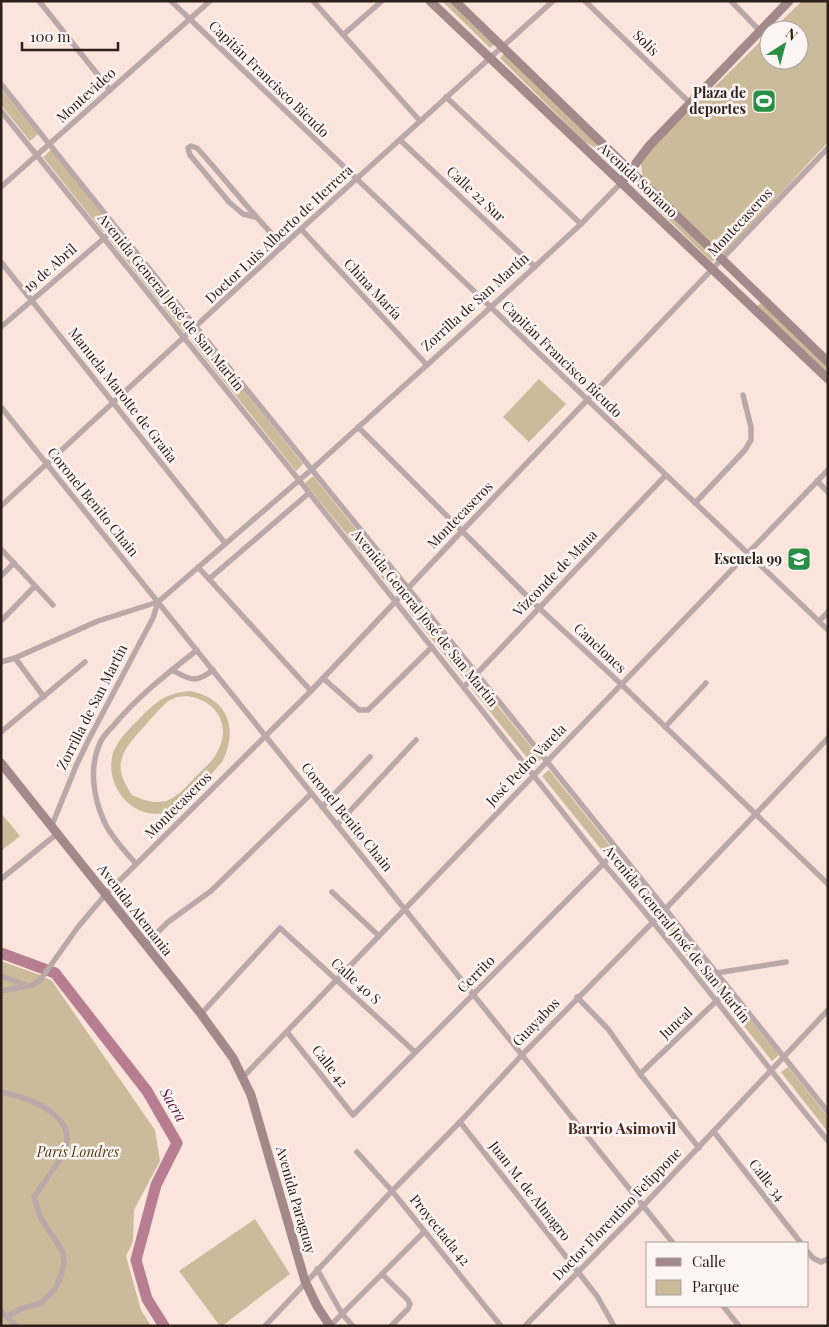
<svg xmlns="http://www.w3.org/2000/svg" width="829" height="1327" viewBox="0 0 829 1327" font-family="'Playfair Display',serif">
<style>
.green{fill:#ccbb9b;fill-rule:evenodd}
.lines{fill:none;stroke-linecap:round;stroke-linejoin:round}
.river{stroke:#b77e92;stroke-width:11}
.street{stroke:#bba9a9;stroke-width:5.5}
.secondary{stroke:#a38989;stroke-width:9}
.labels{text-anchor:middle;stroke-width:5;stroke-linejoin:round;paint-order:stroke}
.street-label{font-size:14px;fill:#2d201b;stroke:#fdf5f3}
.poi-label{font-size:14px;font-weight:bold;fill:#2d201b;stroke:#fdf5f3;text-anchor:end}
.park-label{font-size:14px;font-style:italic;fill:#503d14;stroke:#fdf5f3}
.water-label{font-size:15px;font-style:italic;fill:#5e1938;stroke:#fdf5f3}
.neighbourhood-label{font-size:15px;font-weight:bold;fill:#482c22;stroke:#fdf5f3}
</style>
<rect width="100%" height="100%" fill="#fbe4dc"/>
<g class="green">
<path d="M442,1H450L495,44L490,48Z"/>
<path d="M802,1H828V142L725,253H721L643,179L641,164L645,155L769,33V60H799V30H772Z"/>
<path d="M505,53L619,166L618,168L601,152L584,141L500,58Z"/>
<path d="M1,89L38,134L30,141L1,105Z"/>
<path d="M51,150L111,225L103,232L43,157Z"/>
<path d="M639,184L716,258L712,262L635,187Z"/>
<path d="M118,234L191,325L184,332L110,240Z"/>
<path d="M761,303L828,366V373L757,306Z"/>
<path d="M198,333L303,464L296,471L191,340Z"/>
<path d="M539,379L566,404L529,442L503,417Z"/>
<path d="M313,476L401,585L393,591L305,483Z"/>
<path d="M415,604L472,673L464,679L408,610Z"/>
<path d="M478,682L541,759L533,765L471,688Z"/>
<path d="M190,691C228,698 239,729 222,762C207,778 193,801 173,810C137,826 103,788 113,753C118,739 130,728 141,717C157,701 166,693 190,691ZM187,696C217,700 233,726 216,754C211,763 202,770 195,777C187,786 178,797 166,801C154,804 143,800 132,795C113,767 119,754 141,730C150,720 158,710 168,701L177,697Z"/>
<path d="M549,770L612,848L605,854L542,776Z"/>
<path d="M1,813L20,836L1,851Z"/>
<path d="M620,859L660,906L653,912L613,865Z"/>
<path d="M668,918L724,987L717,993L661,924Z"/>
<path d="M1,961L40,975L52,981L155,1130L160,1161L134,1210L133,1242L126,1256L141,1310L151,1326H1Z"/>
<path d="M733,998L779,1055L772,1061L726,1004Z"/>
<path d="M788,1067L828,1117V1132L781,1072Z"/>
<path d="M255,1219L290,1274L222,1326H220L179,1271Z"/>
</g>
<g class="lines">
<path class="river" d="M1,953L55,973L147,1091L177,1143L156,1185L136,1260L147,1299L164,1326"/>
<g class="street">
<path d="M39,1L110,90"/>
<path d="M171,1L828,630"/>
<path d="M313,1L420,121"/>
<path d="M585,1L690,103"/>
<path d="M731,1L760,31"/>
<path d="M343,35L382,1"/>
<path d="M1,84L196,327L408,588L828,1112"/>
<path d="M446,97L581,224"/>
<path d="M1,111L299,480L603,863C682,953 752,1049 828,1141"/>
<path d="M400,140L535,267"/>
<path d="M1,187L210,1"/>
<path d="M255,217L243,214L229,202L190,155L188,148L191,146L197,148C226,180 253,215 283,246"/>
<path d="M301,229L427,365"/>
<path d="M1,262L225,543"/>
<path d="M1,327L116,228"/>
<path d="M1,407L673,1243"/>
<path d="M358,427L539,608L621,684L828,884"/>
<path d="M817,481L828,492"/>
<path d="M695,503L745,450L751,440V427L743,395"/>
<path d="M1,506L301,229L553,1"/>
<path d="M1,549L53,605"/>
<path d="M198,567L311,691"/>
<path d="M1,576L14,563"/>
<path d="M209,579L309,493"/>
<path d="M1,621L35,586"/>
<path d="M819,621L828,612"/>
<path d="M15,658L44,697"/>
<path d="M1,662L15,658L98,621L158,602L311,470L490,308L581,224L621,183"/>
<path d="M172,670C191,680 195,684 213,670"/>
<path d="M323,678L359,710H368L432,647"/>
<path d="M464,687L665,476"/>
<path d="M665,727L706,683"/>
<path d="M1,732L85,662"/>
<path d="M322,807L370,757"/>
<path d="M52,825L76,766L89,739L153,618L158,602"/>
<path d="M337,825L416,740"/>
<path d="M136,864C126,852 110,836 104,821C93,797 89,767 100,743C103,736 109,730 114,725C138,696 168,673 197,650"/>
<path d="M1,879L58,833"/>
<path d="M332,892L379,936"/>
<path d="M145,945L168,922L211,891L311,794"/>
<path d="M716,973L786,962"/>
<path d="M1,976L26,985"/>
<path d="M1,991L33,985L41,979L78,927L105,895L311,691L461,532L828,148"/>
<path d="M577,997L608,1029L640,1074L699,1148"/>
<path d="M201,1014L280,928L415,1052"/>
<path d="M287,1032L353,1115L617,850"/>
<path d="M640,1074L729,989"/>
<path d="M243,1077L828,470"/>
<path d="M1,1092C30,1098 82,1116 63,1155L34,1197L40,1217L63,1252L64,1263L61,1276L55,1289L41,1303L20,1309L8,1316"/>
<path d="M460,1122L597,1296L614,1326"/>
<path d="M714,1132L801,1243"/>
<path d="M357,1152L392,1191L501,1326"/>
<path d="M808,1252L813,1258L821,1262L828,1259"/>
<path d="M317,1269L342,1314L353,1326"/>
<path d="M382,1274L408,1300L410,1304L408,1309L391,1326"/>
<path d="M723,1306L739,1326"/>
<path d="M1,1311L16,1326"/>
<path d="M265,1326L392,1191L460,1122L521,1056L654,921L828,738"/>
<path d="M330,1326L424,1232"/>
<path d="M525,1326L643,1206L828,1010"/>
</g>
<g class="secondary">
<path d="M430,1L828,379"/>
<path d="M455,1L828,362"/>
<path d="M621,183L649,146L789,1"/>
<path d="M1,763L201,1014L233,1058L251,1095L305,1281L317,1306L330,1326"/>
</g>
</g>
<defs>
<g id="stadium-square" transform="scale(1.25)"><rect x="-9" y="-9" width="18" height="18" rx="4" fill="#288f45" stroke="#fdf5f3"/><path d="M0-5a6.5 5 0 1 0 0 10a6.5 5 0 1 0 0-10ZM-3.5-1.8h7v3.6h-7Z" fill="#fff"/></g>
<g id="school-square" transform="scale(1.25)"><rect x="-9" y="-9" width="18" height="18" rx="4" fill="#288f45" stroke="#fdf5f3"/><path d="M0-5L7-2L0 1L-7-2ZM-4 1L0 2.5L4 1V4Q0 6-4 4Z" fill="#fff"/></g>
</defs>
<g fill-rule="evenodd">
<use href="#stadium-square" x="764" y="101"/>
<use href="#school-square" x="799" y="559"/>
</g>
<g class="labels">
<g class="street-label">
<text transform="translate(646 43) rotate(44)" y="5">Solís</text>
<text transform="translate(269 79) rotate(44)" y="5">Capitán Francisco Bicudo</text>
<text transform="translate(86 95) rotate(-42)" y="5">Montevideo</text>
<text transform="translate(638 180) rotate(43)" y="5">Avenida Soriano</text>
<text transform="translate(476 194) rotate(43)" y="5">Calle 22 Sur</text>
<text transform="translate(740 222) rotate(-47)" y="5">Montecaseros</text>
<text transform="translate(279 234) rotate(-43)" y="5">Doctor Luis Alberto de Herrera</text>
<text transform="translate(50 268) rotate(-41)" y="5">19 de Abril</text>
<text transform="translate(373 289) rotate(47)" y="5">China María</text>
<text transform="translate(171 302) rotate(51)" y="5">Avenida General José de San Martín</text>
<text transform="translate(475 302) rotate(-42)" y="5">Zorrilla de San Martín</text>
<text transform="translate(562 359) rotate(44)" y="5">Capitán Francisco Bicudo</text>
<text transform="translate(123 395) rotate(52)" y="5">Manuela Marotte de Graña</text>
<text transform="translate(93 502) rotate(51)" y="5">Coronel Benito Chain</text>
<text transform="translate(460 515) rotate(-46)" y="5">Montecaseros</text>
<text transform="translate(555 573) rotate(-46)" y="5">Vizconde de Maua</text>
<text transform="translate(425 618) rotate(51)" y="5">Avenida General José de San Martín</text>
<text transform="translate(600 648) rotate(43)" y="5">Canelones</text>
<text transform="translate(92 707) rotate(-63)" y="5">Zorrilla de San Martín</text>
<text transform="translate(526 765) rotate(-46)" y="5">José Pedro Varela</text>
<text transform="translate(178 805) rotate(-45)" y="5">Montecaseros</text>
<text transform="translate(347 817) rotate(51)" y="5">Coronel Benito Chain</text>
<text transform="translate(135 910) rotate(52)" y="5">Avenida Alemania</text>
<text transform="translate(677 934) rotate(51)" y="5">Avenida General José de San Martín</text>
<text transform="translate(476 974) rotate(-45)" y="5">Cerrito</text>
<text transform="translate(356 981) rotate(42)" y="5">Calle 40 S</text>
<text transform="translate(536 1022) rotate(-46)" y="5">Guayabos</text>
<text transform="translate(676 1023) rotate(-43)" y="5">Juncal</text>
<text transform="translate(330 1066) rotate(52)" y="5">Calle 42</text>
<text transform="translate(767 1180) rotate(52)" y="5">Calle 34</text>
<text transform="translate(530 1191) rotate(52)" y="5">Juan M. de Almagro</text>
<text transform="translate(296 1200) rotate(74)" y="5">Avenida Paraguay</text>
<text transform="translate(617 1214) rotate(-46)" y="5">Doctor Florentino Felippone</text>
<text transform="translate(440 1230) rotate(51)" y="5">Proyectada 42</text>
</g>
<g class="poi-label">
<text x="746" y="98">Plaza de<tspan x="746" dy="16">deportes</tspan></text>
<text x="782" y="564">Escuela 99</text>
</g>
<g class="park-label">
<text x="78" y="1157">París Londres</text>
</g>
<g class="water-label">
<text transform="translate(173 1105) rotate(60)" y="5">Sacra</text>
</g>
<g class="neighbourhood-label">
<text x="622" y="1134">Barrio Asimovil</text>
</g>
</g>
<rect width="829" height="1327" fill="none" stroke="#2d201b" stroke-width="5"/>
<rect x="646" y="1242" width="162" height="65" fill="#fdf5f3" stroke="#aaa09d"/>
<rect x="656" y="1258" width="25" height="8" fill="#a38989" stroke="#aaa09d"/>
<text x="692" y="1267" font-size="15" fill="#2d201b">Calle</text>
<rect x="656" y="1280" width="25" height="15" fill="#ccbb9b" stroke="#aaa09d"/>
<text x="692" y="1292" font-size="15" fill="#2d201b">Parque</text>
<g transform="translate(784 45) rotate(36)"><circle r="24" fill="#fdf5f3" stroke="#aaa09d"/>
<path d="M0-4L9 19L0 12L-9 19Z" fill="#288f45"/>
<text y="-8" font-size="14" font-weight="bold" text-anchor="middle" fill="#2d201b">N</text>
</g>
<path d="M22 42v8h96v-8" fill="none" stroke="#2d201b" stroke-width="2.5"/>
<text x="30" y="42" font-size="15" fill="#2d201b" stroke="#fdf5f3" stroke-width="4" paint-order="stroke">100 m</text>
</svg>
